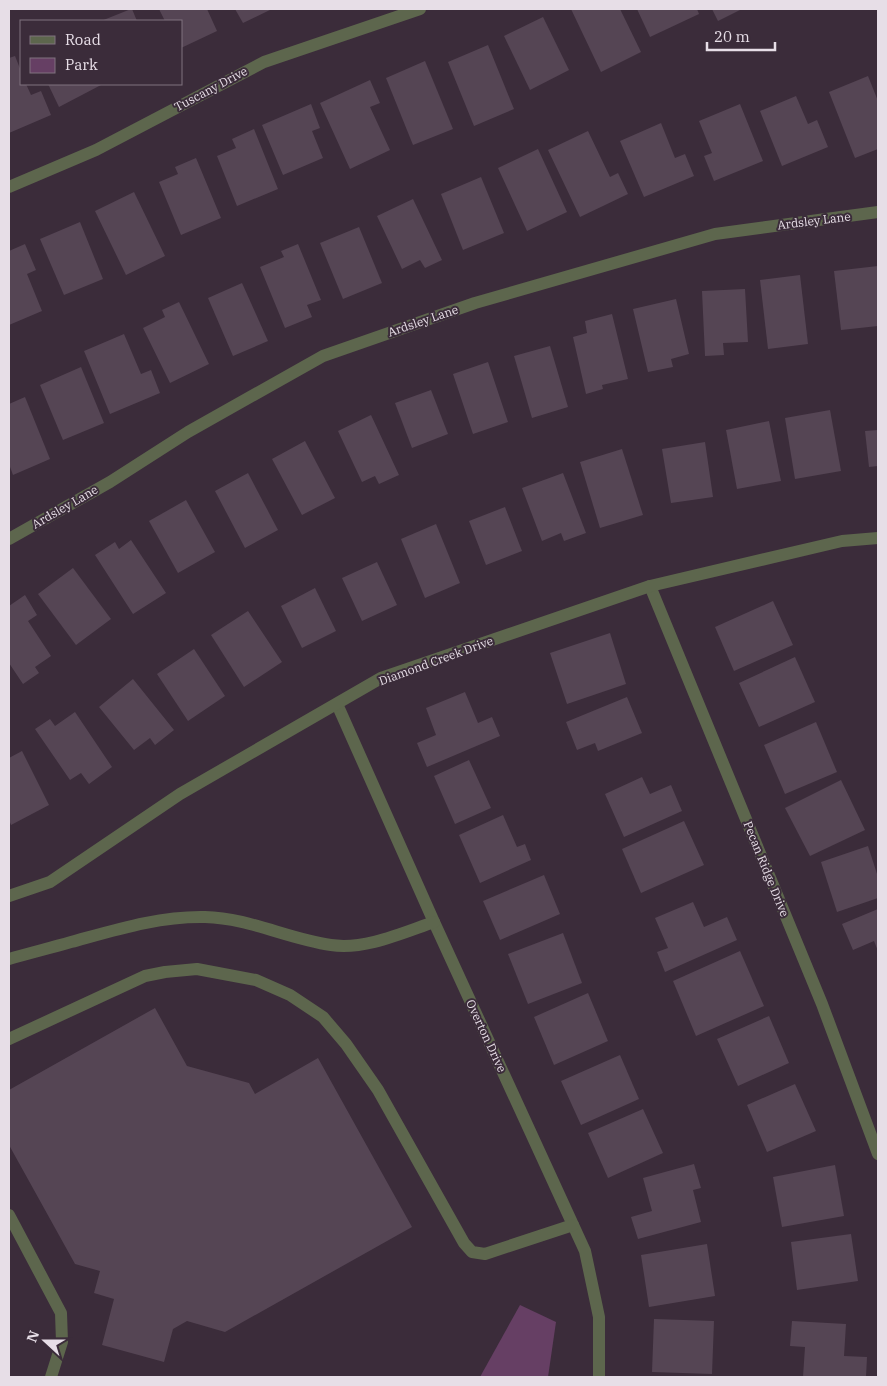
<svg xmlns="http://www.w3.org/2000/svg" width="887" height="1386" viewBox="0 0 887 1386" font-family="'IBM Plex Serif',serif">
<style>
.green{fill:#663f64}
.building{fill:#554554}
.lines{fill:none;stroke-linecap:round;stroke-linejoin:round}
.minor{stroke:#5d664d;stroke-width:12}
.labels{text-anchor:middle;stroke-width:4;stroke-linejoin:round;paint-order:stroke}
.street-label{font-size:12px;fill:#e7dee7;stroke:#3b2c3a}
</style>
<rect width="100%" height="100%" fill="#3b2c3a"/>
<path class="green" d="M520,1305L556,1322L548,1377H480Z"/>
<g class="building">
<path d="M132,9L137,21H101L131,9Z"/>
<path d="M159,9H207L217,31L181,48V21H165Z"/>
<path d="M235,9H272L243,23Z"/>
<path d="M571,9H620L641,52L601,72Z"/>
<path d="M637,9H697L699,14L650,37Z"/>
<path d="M712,9H742L718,21Z"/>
<path d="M543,17L569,70L530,90L504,36Z"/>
<path d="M488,45L514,109L474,126L448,62Z"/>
<path d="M15,56L21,71V84H26L31,95L41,91L51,115L9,133V58Z"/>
<path d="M425,61L453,129L413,145L386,78Z"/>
<path d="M868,76L878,101V149L855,158L829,92Z"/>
<path d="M370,80L380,103L370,107L390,150L350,169L320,103Z"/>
<path d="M48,84H101V85L59,107Z"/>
<path d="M796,96L808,124L817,120L828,147L782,166L760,111Z"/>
<path d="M311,104L320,128L312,131L323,158L283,175L262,125Z"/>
<path d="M740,104L763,161L714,181L704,156L712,153L699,121Z"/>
<path d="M661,123L675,158L685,154L694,176L644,197L620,141Z"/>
<path d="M254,129L278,189L237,206L217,156L236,148L232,139Z"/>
<path d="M588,131L610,177L618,173L628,194L580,217L548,150Z"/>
<path d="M538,149L567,212L527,231L498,168Z"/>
<path d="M196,158L221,218L181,235L159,182L178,174L175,167Z"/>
<path d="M481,177L504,233L463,250L441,194Z"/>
<path d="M134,192L165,256L126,275L95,211Z"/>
<path d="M413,199L442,260L425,268L420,260L402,269L377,216Z"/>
<path d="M80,222L103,279L64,295L40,239Z"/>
<path d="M359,227L382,283L343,299L320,243Z"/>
<path d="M25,244L36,270L27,274L42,311L9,325V251Z"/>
<path d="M298,244L321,300L307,305L312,317L285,328L260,267L284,257L281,251Z"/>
<path d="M878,266V326L841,330L834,271Z"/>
<path d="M800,275L808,344L768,349L760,280Z"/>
<path d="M242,283L268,341L233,356L208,298Z"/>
<path d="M745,289L748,342L723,343L724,355L705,356L702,291Z"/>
<path d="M676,299L689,354L671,359L673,367L648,372L633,309Z"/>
<path d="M179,302L209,364L170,383L143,328L165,317L162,310Z"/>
<path d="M612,314L628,379L602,385L603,389L586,394L573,337L587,333L585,321Z"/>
<path d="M124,334L141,374L151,370L160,393L110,414L84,351Z"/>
<path d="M550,346L568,407L532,418L514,356Z"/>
<path d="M488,362L508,422L473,434L453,374Z"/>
<path d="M81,367L104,423L63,440L40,385Z"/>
<path d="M431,390L448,434L412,448L395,403Z"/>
<path d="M25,397L50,459L13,475L9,464V404Z"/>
<path d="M830,410L841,471L795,479L785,418Z"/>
<path d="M371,415L399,475L379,484L375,476L362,482L338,431Z"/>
<path d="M769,421L781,481L737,489L726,430Z"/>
<path d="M878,430V466L869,467L865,431Z"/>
<path d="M305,441L335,498L302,515L272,459Z"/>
<path d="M705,442L713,497L671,503L662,449Z"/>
<path d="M622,449L643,515L600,528L580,462Z"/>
<path d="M248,473L278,530L245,548L215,491Z"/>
<path d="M563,473L586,533L564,541L561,533L542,541L522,488Z"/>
<path d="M186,500L215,552L178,573L149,521Z"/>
<path d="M505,507L522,551L486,565L469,521Z"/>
<path d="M436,524L460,583L425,598L401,539Z"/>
<path d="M131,540L166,593L133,614L95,555L115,542L119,549Z"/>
<path d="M377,562L397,605L362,621L342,578Z"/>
<path d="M73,568L111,619L76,645L38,594Z"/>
<path d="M315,588L336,631L302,648L281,606Z"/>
<path d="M25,595L37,615L28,621L51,656L35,667L39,673L23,684L9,663V606Z"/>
<path d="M773,601L793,645L734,671L715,627Z"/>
<path d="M248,611L282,662L244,687L211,635Z"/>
<path d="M610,633L626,684L567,704L550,653Z"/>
<path d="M194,649L225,696L188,721L157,674Z"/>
<path d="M795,657L815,702L759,727L739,683Z"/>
<path d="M133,679L174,730L155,745L150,738L134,750L99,707Z"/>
<path d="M465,692L478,723L492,717L500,736L427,767L417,743L436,735L426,708Z"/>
<path d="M627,697L642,733L598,751L595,743L577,750L566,722Z"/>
<path d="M75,712L112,767L89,784L81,773L70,780L35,729L50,719L55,726Z"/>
<path d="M816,722L837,772L785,794L764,745Z"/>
<path d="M22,751L49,805L11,825L9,820V758Z"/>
<path d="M469,760L491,808L455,824L434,776Z"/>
<path d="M642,777L650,794L671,785L682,811L624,837L605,794Z"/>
<path d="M841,780L865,830L810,856L785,808Z"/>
<path d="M503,815L517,847L525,844L531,860L480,883L459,835Z"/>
<path d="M684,821L704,865L641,893L622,849Z"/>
<path d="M868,846L878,877V898L837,912L821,862Z"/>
<path d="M544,875L560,914L500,940L483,901Z"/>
<path d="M693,902L704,927L727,917L737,940L665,972L657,952L668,948L655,918Z"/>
<path d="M878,909V951L874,941L853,950L842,924Z"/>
<path d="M563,933L582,983L528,1004L508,954Z"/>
<path d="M740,951L764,1006L696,1036L673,981Z"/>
<path d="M588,993L608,1041L554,1065L534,1017Z"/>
<path d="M155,1008L187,1066L249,1083L255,1094L318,1058L412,1227L225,1332L187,1321L173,1329L164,1362L102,1345L114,1299L94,1293L100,1271L75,1264L9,1145V1090Z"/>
<path d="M769,1016L789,1063L738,1086L717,1039Z"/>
<path d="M620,1055L639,1099L581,1125L561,1081Z"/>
<path d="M795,1084L816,1131L767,1152L747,1105Z"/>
<path d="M643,1109L663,1153L608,1178L588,1133Z"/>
<path d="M694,1164L701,1188L693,1190L701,1222L638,1239L631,1217L652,1211L643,1178Z"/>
<path d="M835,1165L844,1216L782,1227L773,1177Z"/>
<path d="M851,1234L858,1281L797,1290L791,1242Z"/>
<path d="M707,1244L715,1296L649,1307L641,1255Z"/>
<path d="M654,1319L714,1321L712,1374L652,1372Z"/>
<path d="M792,1321L846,1324L844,1356L867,1357L866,1377H803L805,1347L790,1346Z"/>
</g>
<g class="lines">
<g class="minor">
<path d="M9,187L96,150L264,62L420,9"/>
<path d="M9,539L110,482L188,432L323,356L475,303L715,234L878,212"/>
<path d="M650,586L822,1004L878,1154"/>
<path d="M337,704L434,922L585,1251L599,1317V1377"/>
<path d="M9,896L50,882L180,794L381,678L650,586L842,541L878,538"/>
<path d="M9,959C30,953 50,948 71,942C115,930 159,916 205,917C249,918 288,939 331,945C365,950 402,933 434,922"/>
<path d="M9,1039L145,976L165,972L197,969L256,980L290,995L323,1017L346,1044L378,1090L464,1243L472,1252L485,1254L573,1225"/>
<path d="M9,1215L61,1313L62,1342L51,1377"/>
</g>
</g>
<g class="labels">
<g class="street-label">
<text transform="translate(211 89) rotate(-28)" y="4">Tuscany Drive</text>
<text transform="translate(814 221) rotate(-7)" y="4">Ardsley Lane</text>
<text transform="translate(423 321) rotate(-19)" y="4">Ardsley Lane</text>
<text transform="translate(65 507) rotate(-30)" y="4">Ardsley Lane</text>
<text transform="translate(436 661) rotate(-20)" y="4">Diamond Creek Drive</text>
<text transform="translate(766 869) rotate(68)" y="4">Pecan Ridge Drive</text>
<text transform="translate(486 1036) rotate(65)" y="4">Overton Drive</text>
</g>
</g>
<rect width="887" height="1386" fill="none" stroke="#e7dee7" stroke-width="20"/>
<rect x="20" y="20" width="162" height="65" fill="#3b2c3a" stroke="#80737f"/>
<rect x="30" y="36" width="25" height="8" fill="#5d664d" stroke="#80737f"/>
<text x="65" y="45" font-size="15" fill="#e7dee7">Road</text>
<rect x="30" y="58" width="25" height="15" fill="#663f64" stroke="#80737f"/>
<text x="65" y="70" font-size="15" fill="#e7dee7">Park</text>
<g transform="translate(45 1341) rotate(291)" stroke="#3b2c3a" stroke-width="4" paint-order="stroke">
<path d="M0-4L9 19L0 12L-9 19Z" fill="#e7dee7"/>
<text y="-8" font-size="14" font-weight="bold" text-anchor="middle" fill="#e7dee7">N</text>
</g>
<path d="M707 42v8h68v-8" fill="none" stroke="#e7dee7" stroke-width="2.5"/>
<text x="714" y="42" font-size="15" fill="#e7dee7" stroke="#3b2c3a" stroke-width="4" paint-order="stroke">20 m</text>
</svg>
